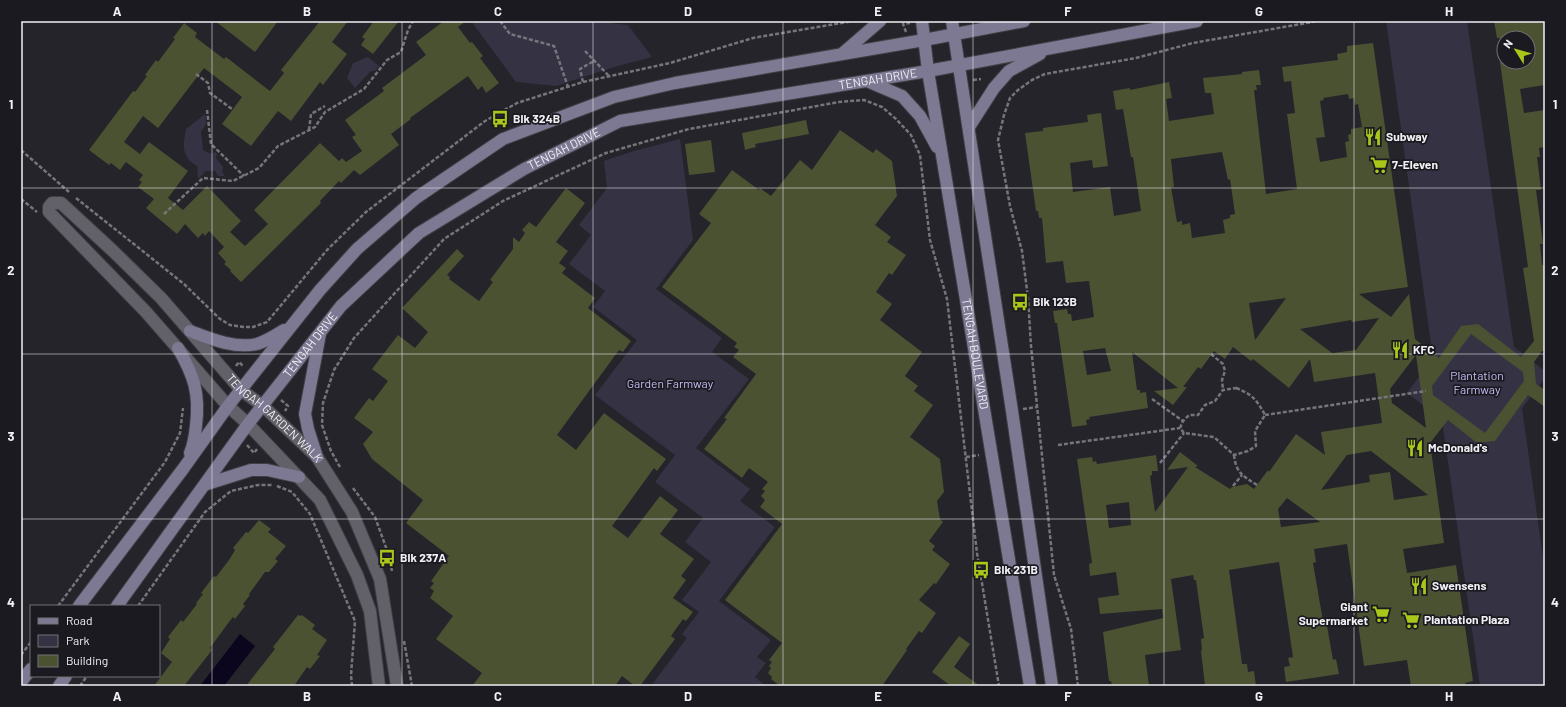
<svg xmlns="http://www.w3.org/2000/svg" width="1566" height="707" viewBox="0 0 1566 707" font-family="Barlow,sans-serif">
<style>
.green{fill:#353244}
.water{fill:#0b051d}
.building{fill:#4a5232;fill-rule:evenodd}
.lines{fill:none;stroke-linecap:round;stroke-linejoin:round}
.street-casing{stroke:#403f45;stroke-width:14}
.secondary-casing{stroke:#403f45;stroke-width:14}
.path{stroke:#76757b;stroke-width:2.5;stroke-dasharray:4 2;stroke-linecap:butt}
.street{stroke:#626169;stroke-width:12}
.secondary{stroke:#7d7993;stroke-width:12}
.grid{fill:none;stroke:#f1f0f5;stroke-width:1;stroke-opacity:0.55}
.labels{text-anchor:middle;stroke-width:3.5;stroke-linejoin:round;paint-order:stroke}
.street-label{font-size:12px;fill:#f1f0f5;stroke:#1b1a21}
.poi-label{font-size:12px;font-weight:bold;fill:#f1f0f5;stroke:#1b1a21;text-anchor:start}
.park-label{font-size:12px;fill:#c5bdf6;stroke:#1b1a21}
.neatline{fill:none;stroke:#f1f0f5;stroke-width:1.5}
.grid-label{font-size:13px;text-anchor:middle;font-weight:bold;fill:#f1f0f5}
</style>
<rect width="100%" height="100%" fill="#24242a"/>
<g class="green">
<path d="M471,21H592L628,25L652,57L614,67L556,86L516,82Z"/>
<path d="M1386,21H1467L1514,347L1545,371V378L1522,408L1545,572V686H1480L1442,420L1407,393L1433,358Z"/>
<path d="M368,57L379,66L375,71H371L355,88L347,78L353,63Z"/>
<path d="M205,114L206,124L201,132L203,150L211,154L215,152L217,154L216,158L223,167L222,172L225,176H218L215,171H206L198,179L197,166C181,157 183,145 186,129Z"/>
<path d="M680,139L693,240L656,289L722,338L712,352L749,379L696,448L750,489L740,501L775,527L719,601L771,640L757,657L766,663L755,677L766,686H651L687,638L682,634L699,612L682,600L711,562L685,542L703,518L655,482L675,455L595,395L637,340L593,307L605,291L569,264L591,235L579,225L607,188L604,161L634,151Z"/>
</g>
<path class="water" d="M240,634L255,646L224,686H200Z"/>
<g class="building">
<path d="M215,21H278L255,52Z"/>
<path d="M320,21H348L332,42L347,54L323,85L320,82L291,121L278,111L251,146L222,124L242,97L204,68L158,128L143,116L124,142L140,154L149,142L188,171L168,198L183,210L207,186L241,221L230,232L245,246L268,224L254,210L320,143L339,161L342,158L346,162L362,151L352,137L356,135L345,120L384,91L382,88L426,55L416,42L444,21H466L458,27L470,43L472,42L483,56L480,58L499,83L486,93L482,86L478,90L468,76L410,118L411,119L391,134L399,145L360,175L354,170L341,183L339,181L320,201L321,203L241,282L230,271L231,270L224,264L226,262L218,253L224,247L209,231L205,236L203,233L198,238L185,224L177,234L146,208L154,199L138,187L142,182L139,180L143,175L126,162L120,170L111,163L109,165L89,150L133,91L135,92L147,76L145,75L156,60L158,62L175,39L173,38L184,23L197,33L195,37L224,59L226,57L270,91L284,73L281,70Z"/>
<path d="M374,21H399L373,54L361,45L365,39L362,37Z"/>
<path d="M1494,21H1545V85L1520,89L1524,113L1545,110L1544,147L1539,148L1540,157H1537L1541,190H1536L1543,244H1540L1542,265H1545V351H1542L1534,362L1536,384L1545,390V407L1528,395L1495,441L1477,443L1448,420L1430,443L1444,543L1403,549L1407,573L1456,565L1473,681L1465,683L1466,686H1411L1407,660L1364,666L1347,544L1314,549L1316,562L1313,563L1323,621L1326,620L1333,660L1336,659L1339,674L1286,682L1284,667L1290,666L1288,658L1293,657L1279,562L1229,570L1242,664H1247L1248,672L1254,671L1256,686H1205L1201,651L1202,650L1201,639L1204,638L1196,580H1194L1193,575L1171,579L1181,650L1145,655L1149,686H1112L1111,681H1109L1103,632L1163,618L1162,609L1100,614L1098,598L1119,595L1116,572L1090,576L1089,564L1092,563L1077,459L1092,457L1093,462L1096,461L1097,464L1156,455L1158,471H1152V475L1150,476L1155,512L1188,467L1167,470L1180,452L1198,466L1195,467L1230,489L1232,487L1247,484L1254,489L1268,470L1269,472L1296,434L1325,455L1321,432L1382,423L1375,373L1314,382L1310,359L1289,388L1253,359L1251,361L1233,347L1225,359L1214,351L1201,369L1198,367L1183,387H1187L1173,405L1154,391L1178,388L1132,352L1137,390H1140V393L1146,392L1148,408L1089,417L1090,419L1086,420L1087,425L1072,427L1057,323H1055L1053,311L1067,309L1068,314H1071L1072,321L1094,317L1089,281L1066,283L1063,261L1046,263L1042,218H1039L1038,211H1036L1025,133L1043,131V128L1088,122L1087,115L1101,113L1108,166L1093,168L1092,160L1070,163L1073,192L1110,187L1114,216L1141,211L1133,157H1131L1123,109L1116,110L1113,91L1130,88V90L1169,82L1172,98L1166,99L1169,121L1214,114L1211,93H1205L1203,78L1242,74V72L1259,70L1261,85H1256L1257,90H1254L1266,194L1297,189L1287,114L1295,113L1291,81L1284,82L1282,67L1338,60L1337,54L1347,52V46L1373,43L1408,287L1359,294L1391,317L1409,294L1415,339L1439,358L1461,326L1478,324L1521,357L1534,341L1523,268L1528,267L1500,62H1528V38H1497ZM1348,94L1349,99L1354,98L1355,105L1358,104L1362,127L1351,129V134L1348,135L1349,141L1345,142L1347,157L1320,162L1316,138L1325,137L1320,101L1324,100L1323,98ZM1222,152L1228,180L1230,179L1235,214L1230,215V218L1223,220L1225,233L1192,238L1190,223L1182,225V221L1177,222L1171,187H1174L1171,159ZM1286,298L1255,340L1249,303ZM1379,318L1356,350L1332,353L1300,329L1351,320L1352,322ZM1471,334L1523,372L1524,381L1485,433L1433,395L1432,386ZM1105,348L1111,371L1087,375L1083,351ZM1416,355L1426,428L1392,403L1390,389ZM1371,451L1380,458L1428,495L1394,500L1390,472L1369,475L1370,482L1321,490L1347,455ZM1287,498L1320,522L1281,527L1278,509ZM1129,502L1131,525L1109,528L1106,505Z"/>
<path d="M806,120L809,134L755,144L756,147L745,150L742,133Z"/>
<path d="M840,130L873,153L876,149L892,161L897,196L875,225L891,237L887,242L906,255L892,275L889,273L876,292L892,304L880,320L922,352L905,376L918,386L914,391L933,405L910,437L940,459L944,492L937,501L940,519L943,522L929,541L935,546L932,550L950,564L936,584L934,583L919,600L936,613L922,633L919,631L906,649L907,650L882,686H780L771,679L772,677L768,673L771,668L769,666L772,662L769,660L782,643L725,600L782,524L760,507L765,500L761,496L765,491L762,489L768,482L749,468L742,478L704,449L727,419L724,418L756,374L733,357L739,350L734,347L737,343L662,287L711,223L699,214L732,170L759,190L760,188L771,196L800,160L812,170Z"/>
<path d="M711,140L715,172L689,175L685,144Z"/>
<path d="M566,188L585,203L556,242L568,251L559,263L566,268L562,273L595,298L588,308L631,341L623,352L619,350L557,435L576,450L604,413L666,459L657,471L654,468L612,526L628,538L660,496L678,510L660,534L694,559L681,576L686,580L673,598L693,612L686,621L683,619L671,636L675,639L640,686H635L622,676L615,686H472L482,673L436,639L453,616L430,598L434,591L430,588L434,583L431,581L449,556L406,523L423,500L372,459L363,444L373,432L354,418L369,398L373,401L388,381L372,369L398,335L415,348L428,332L402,308L457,249L464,256L447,275L450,277L449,279L479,301L493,282L490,280L513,249V237L519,242L525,233L522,230L529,222L536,227Z"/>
<path d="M259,520L271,529L268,532L286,546L275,559L278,561L269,572H265L249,594L250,595L243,604L245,606L235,619L233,617L226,626L210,648L212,650L184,686H154L172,662L161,653L170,639L168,637L181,620L183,622L197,604L196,603L203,594L201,593L214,576L216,577L229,560L235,550L233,548L246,532L248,533Z"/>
<path d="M298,615L301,616L302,615L315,625L312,629L327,640L317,655L320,656L310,669L307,667L294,686H246L275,649L273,647Z"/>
<path d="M959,636L970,644L954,667L980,686H951L932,672Z"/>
</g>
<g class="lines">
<g class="street-casing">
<g id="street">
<path id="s1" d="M379,686L370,611L357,575L320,500L248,424L228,406L146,312L49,212V207L52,203H61L113,251L161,298L241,390L263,406L317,457L352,512L380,579L397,686"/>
</g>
</g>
<g class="secondary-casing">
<g id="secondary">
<path id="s2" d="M922,21L928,71L1030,686"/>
<path d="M952,21L1012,411L1052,686"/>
<path d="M843,53L880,21"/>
<path d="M867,81L902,96L920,116L937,147"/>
<path d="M969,127L994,88L1009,71L1040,54"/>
<path d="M190,331C211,339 235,349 257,344C267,341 276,335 284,330"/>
<path d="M178,348C194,376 200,393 196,426C195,435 194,444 190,453"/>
<path d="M317,457L308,429L305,414L320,334"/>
<path d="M207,484L251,470H267L299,477"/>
<path d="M79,606L183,469L228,406L320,290L357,249L416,198L503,139L614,97L675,83L924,40L1024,21"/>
<path id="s3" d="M117,606L248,424L341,306L419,233L524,169L620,121L928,71L1197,21"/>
<path d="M21,682L31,669"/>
<path d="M59,686L66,676"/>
</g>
</g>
<g class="path">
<path d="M500,21L510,34L554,46L568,87"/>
<path d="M906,32L903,24L910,23"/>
<path d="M585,51L609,76"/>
<path d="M196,74L208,83L210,93L232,109"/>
<path d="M973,80L981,79"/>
<path d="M583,82L580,69L594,61"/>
<path d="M207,110L211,144L244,176"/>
<path d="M309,130L311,114L325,106"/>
<path d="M21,150L69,192"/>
<path d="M76,198L184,284L220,319L230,325L244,327H253L267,322L327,250L366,212L485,121L517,103L583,82L670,63L753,38L853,21"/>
<path d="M21,199L37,212"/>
<path d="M164,214L203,178L233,181L259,168L278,146L315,127L325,112L364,89L387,60L401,52L408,30L413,21"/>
<path d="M1211,354L1223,364L1225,371L1222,380L1223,390"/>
<path d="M236,366L239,362L243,366"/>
<path d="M1236,388C1252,394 1257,400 1265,415L1255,431L1256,446L1248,451L1234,455L1214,437L1184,433L1180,428L1183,421L1189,415H1198L1205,405L1215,401L1223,390Z"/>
<path d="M1152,399L1183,421"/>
<path d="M281,400L288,406L285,411"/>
<path d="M1023,409L1037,407"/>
<path d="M1265,415L1426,391"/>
<path d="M247,445L254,453L257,449"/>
<path d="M1058,445L1180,428"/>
<path d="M1234,455C1236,473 1243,476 1257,485"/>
<path d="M966,457L979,455"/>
<path d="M1160,463L1184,433"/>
<path d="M340,467L331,451L322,425L323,403L334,370L354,338L444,239L503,201L606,153L689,129L839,102L864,100L882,107L896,119L911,135L920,155L930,240L947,299L977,553L999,686"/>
<path d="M277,486L292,492L310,514L355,621L351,675L352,686"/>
<path d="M1233,486L1242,475"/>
<path d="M353,488L375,517L388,553L392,571"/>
<path d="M58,606L165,462L180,433L183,408"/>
<path d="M138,606L205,512L231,491L258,485H273"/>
<path d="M404,641L412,686"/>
<path d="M21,655L31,642"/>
<path d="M80,686L87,676"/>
<path d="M1078,686L1071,629L1054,575L1031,346L1028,298L1022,251L1010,206L998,140L1004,115L1010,98L1018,90L1032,80L1045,74L1136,58L1193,43L1318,21"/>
</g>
<use href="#street" class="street"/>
<use href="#secondary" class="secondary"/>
</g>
<path class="grid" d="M212,21V686M402,21V686M593,21V686M783,21V686M973,21V686M1164,21V686M1354,21V686M21,188H1545M21,354H1545M21,519H1545"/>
<defs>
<g id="bus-bare" transform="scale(1.38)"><path d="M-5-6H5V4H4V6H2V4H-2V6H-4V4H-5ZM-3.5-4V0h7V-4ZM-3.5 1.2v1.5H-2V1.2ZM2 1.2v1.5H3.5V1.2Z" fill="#a9c71a" stroke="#1b1a21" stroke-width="2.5" paint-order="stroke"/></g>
<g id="restaurant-bare" transform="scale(1.38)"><path d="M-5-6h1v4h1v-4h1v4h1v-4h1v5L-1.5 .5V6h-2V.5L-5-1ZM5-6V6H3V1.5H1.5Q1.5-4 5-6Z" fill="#a9c71a" stroke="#1b1a21" stroke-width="2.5" paint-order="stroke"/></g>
<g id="supermarket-bare" transform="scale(1.38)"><path d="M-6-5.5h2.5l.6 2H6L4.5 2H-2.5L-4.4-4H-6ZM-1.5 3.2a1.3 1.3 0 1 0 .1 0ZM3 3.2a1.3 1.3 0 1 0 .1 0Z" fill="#a9c71a" stroke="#1b1a21" stroke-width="2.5" paint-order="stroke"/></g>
</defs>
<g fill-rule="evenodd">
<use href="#bus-bare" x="500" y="119"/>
<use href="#restaurant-bare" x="1373" y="137"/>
<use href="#supermarket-bare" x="1379" y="165"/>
<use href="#bus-bare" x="1020" y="302"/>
<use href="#restaurant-bare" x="1400" y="350"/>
<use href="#restaurant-bare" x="1415" y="448"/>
<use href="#bus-bare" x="387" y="558"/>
<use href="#bus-bare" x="981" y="570"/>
<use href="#restaurant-bare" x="1419" y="586"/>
<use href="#supermarket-bare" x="1381" y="614"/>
<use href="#supermarket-bare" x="1411" y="620"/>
</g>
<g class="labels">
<g class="street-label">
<text dy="4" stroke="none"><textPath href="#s3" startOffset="973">TENGAH DRIVE</textPath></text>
<text dy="4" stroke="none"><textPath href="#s3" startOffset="649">TENGAH DRIVE</textPath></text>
<text dy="4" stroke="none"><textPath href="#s3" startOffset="325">TENGAH DRIVE</textPath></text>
<text dy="4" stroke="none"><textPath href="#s2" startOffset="337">TENGAH BOULEVARD</textPath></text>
<text dy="4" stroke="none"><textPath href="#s1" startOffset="916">TENGAH GARDEN WALK</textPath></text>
</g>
<g class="poi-label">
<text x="513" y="123">Blk 324B</text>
<text x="1386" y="141">Subway</text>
<text x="1392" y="169">7-Eleven</text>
<text x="1033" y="306">Blk 123B</text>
<text x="1413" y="354">KFC</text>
<text x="1428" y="452">McDonald's</text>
<text x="400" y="562">Blk 237A</text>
<text x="994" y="574">Blk 231B</text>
<text x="1432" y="590">Swensens</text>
<text x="1368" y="611" text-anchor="end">Giant<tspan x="1368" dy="14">Supermarket</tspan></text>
<text x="1424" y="624">Plantation Plaza</text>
</g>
<g class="park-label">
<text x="1477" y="380">Plantation<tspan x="1477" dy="14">Farmway</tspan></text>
<text x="670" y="388">Garden Farmway</text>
</g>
</g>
<rect width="1566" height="707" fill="none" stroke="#1b1a21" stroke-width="44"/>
<rect x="30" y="605" width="130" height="72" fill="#1b1a21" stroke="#717076"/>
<rect x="38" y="618" width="20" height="6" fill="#7d7993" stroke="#717076"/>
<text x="66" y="625" font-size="12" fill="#f1f0f5">Road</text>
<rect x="38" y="635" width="20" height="12" fill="#353244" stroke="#717076"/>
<text x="66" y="645" font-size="12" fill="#f1f0f5">Park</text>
<rect x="38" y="655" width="20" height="12" fill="#4a5232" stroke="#717076"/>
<text x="66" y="665" font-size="12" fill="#f1f0f5">Building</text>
<g transform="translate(1516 50) rotate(307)"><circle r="19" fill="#1b1a21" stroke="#717076"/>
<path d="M0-3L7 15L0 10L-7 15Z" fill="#a9c71a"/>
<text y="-6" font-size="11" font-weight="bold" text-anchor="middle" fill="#f1f0f5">N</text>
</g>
<rect x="22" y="22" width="1522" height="663" class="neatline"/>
<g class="grid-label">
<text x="117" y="16">A</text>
<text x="307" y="16">B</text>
<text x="498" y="16">C</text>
<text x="688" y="16">D</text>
<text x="878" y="16">E</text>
<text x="1068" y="16">F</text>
<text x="1259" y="16">G</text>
<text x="1449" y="16">H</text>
<text x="11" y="109">1</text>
<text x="1555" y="109">1</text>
<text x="11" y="275">2</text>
<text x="1555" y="275">2</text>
<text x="11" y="441">3</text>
<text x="1555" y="441">3</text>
<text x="11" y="607">4</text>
<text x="1555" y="607">4</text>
<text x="117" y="701">A</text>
<text x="307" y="701">B</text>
<text x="498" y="701">C</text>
<text x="688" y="701">D</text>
<text x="878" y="701">E</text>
<text x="1068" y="701">F</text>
<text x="1259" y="701">G</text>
<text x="1449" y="701">H</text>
</g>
</svg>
